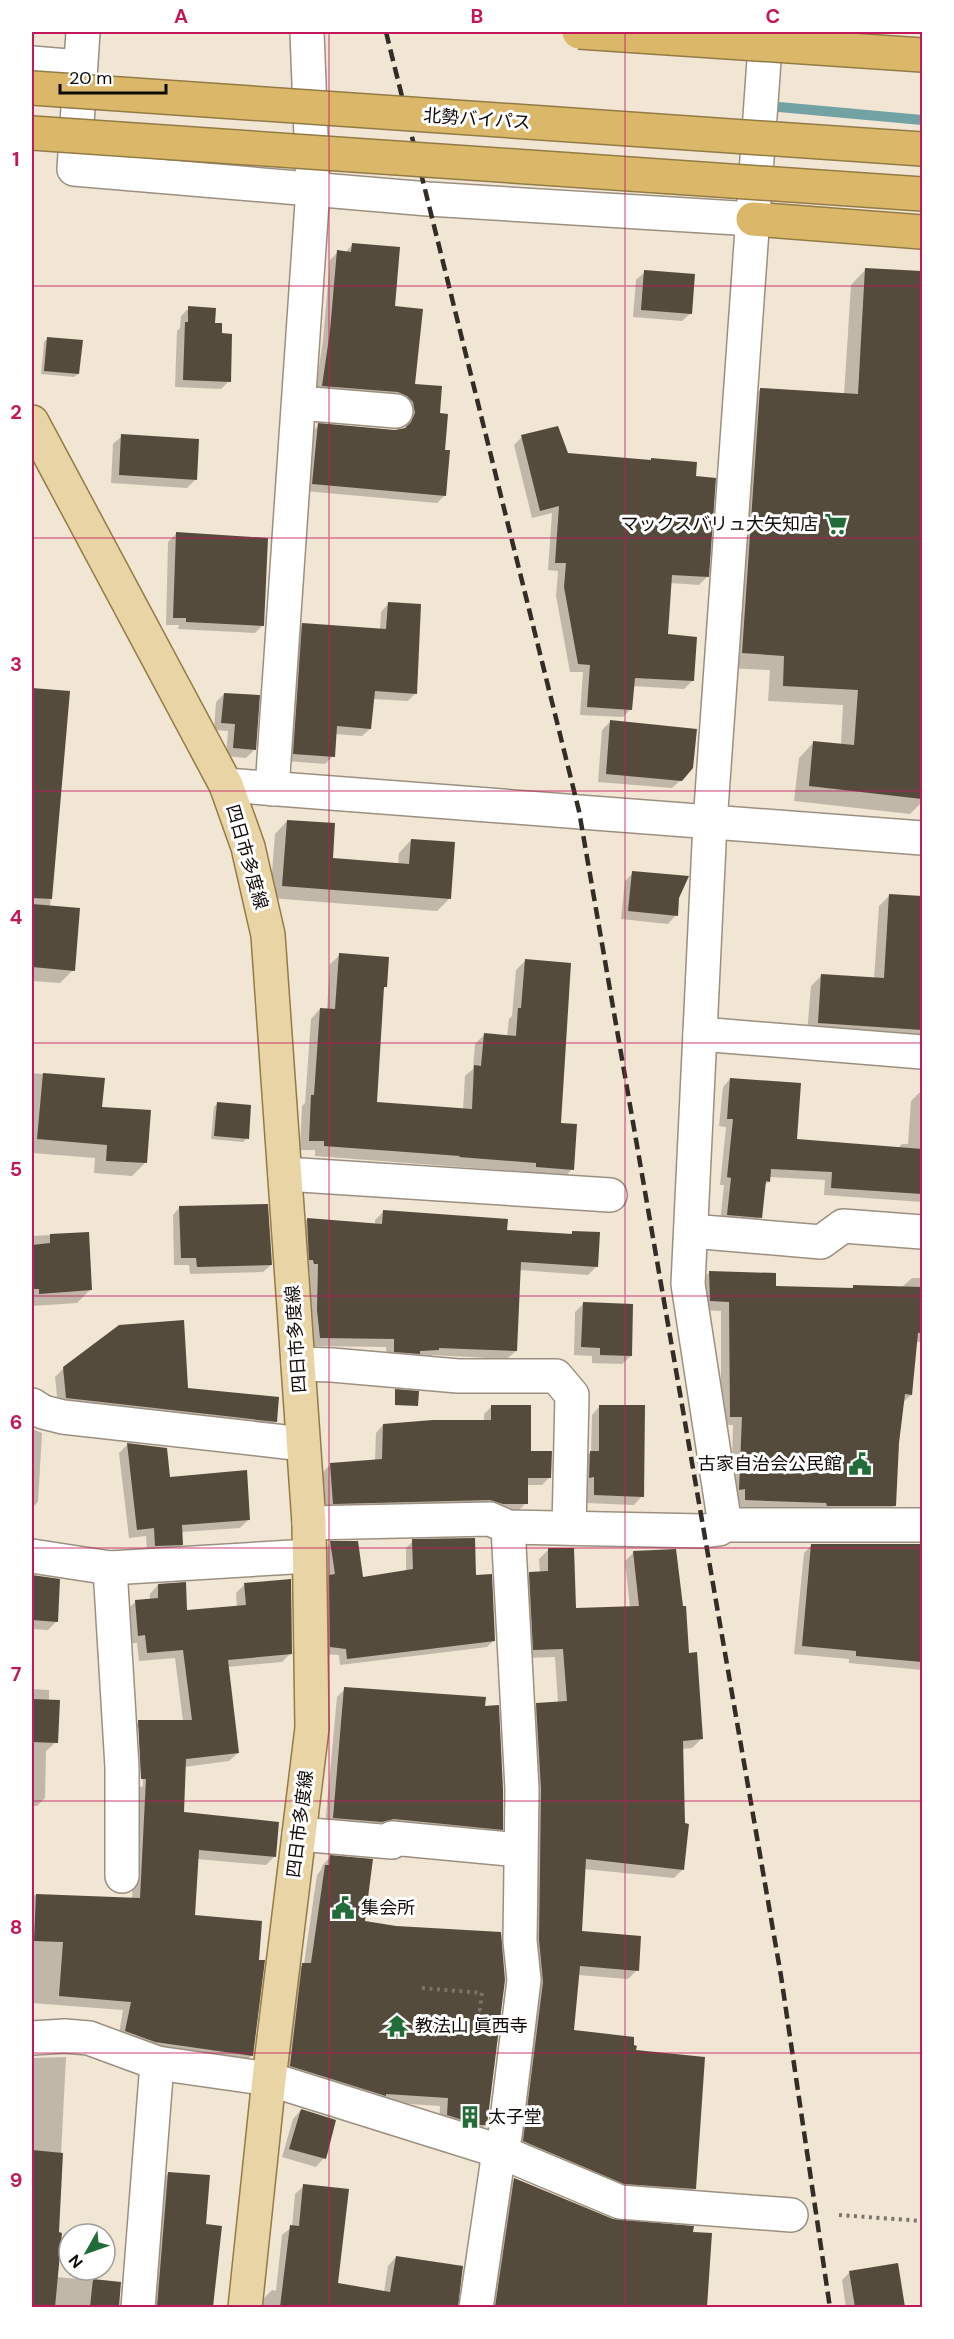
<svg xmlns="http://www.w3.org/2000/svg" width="954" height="2339" viewBox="0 0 954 2339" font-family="'DM Sans','Noto Sans JP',sans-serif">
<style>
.shadow{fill:#0003;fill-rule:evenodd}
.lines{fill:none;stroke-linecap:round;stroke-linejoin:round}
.stream{stroke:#72a2a4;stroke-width:10}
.building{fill:#554b3c}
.minor-casing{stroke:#9b9080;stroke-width:36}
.major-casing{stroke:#937b46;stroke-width:36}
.highway-casing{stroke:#937b46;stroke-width:36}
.path{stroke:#7c746a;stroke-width:4;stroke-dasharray:3 4.5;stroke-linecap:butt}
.minor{stroke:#fff;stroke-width:33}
.major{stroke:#e9d4a5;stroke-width:33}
.highway{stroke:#dbb869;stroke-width:33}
.rail{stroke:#322d27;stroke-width:4.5;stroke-dasharray:12 6;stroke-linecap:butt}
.highway-bridge-casing{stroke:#937b46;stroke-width:36;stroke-linecap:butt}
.highway-bridge{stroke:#dbb869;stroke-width:33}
.grid{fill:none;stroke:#c2185b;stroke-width:1.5;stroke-opacity:0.55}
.labels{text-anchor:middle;stroke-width:6;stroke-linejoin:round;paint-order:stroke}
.street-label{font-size:18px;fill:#0e0a06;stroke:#fff}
.poi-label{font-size:18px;fill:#0e0a06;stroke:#fff;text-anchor:start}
.neatline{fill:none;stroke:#c2185b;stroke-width:2}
.grid-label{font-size:20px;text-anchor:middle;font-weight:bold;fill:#c2185b}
</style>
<rect width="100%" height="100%" fill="#f1e5d4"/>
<g class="shadow">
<path d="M353,244L393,307L414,386L439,414L443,452L444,496L437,503L305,491L311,433L319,425L395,431L405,429L407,422L315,393L323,340L330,260L338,252L345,253Z"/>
<path d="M866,269L922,273V802L910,814L794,801L799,758L814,742L841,745L843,705L768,701L770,670L727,668L745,405L760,390L844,395L851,285Z"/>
<path d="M645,272L691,313L682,321L633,317L636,280Z"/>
<path d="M189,308L214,325L229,381L221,389L175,387L177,331L180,328L181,316Z"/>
<path d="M48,338L78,374L74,377L41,374L44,342Z"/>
<path d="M122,436L195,480L187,488L111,483L113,444Z"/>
<path d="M522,437L567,455L649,462L651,459L694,477L707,577L699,585L670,583L666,636L693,680L684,689L633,686L631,709L623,717L580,715L583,672H570L556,596L558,571L548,570L552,513L532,518L514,445Z"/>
<path d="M32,481H34L32,511Z"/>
<path d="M176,534L263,625L255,633L178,629L179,625H166L168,542Z"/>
<path d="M388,604L416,693L408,701L373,699L370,729L362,736L335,734L333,756L325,764L286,761L295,632L303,624L380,630L381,612Z"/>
<path d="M32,689L69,692L50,907L73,970L60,983L32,981Z"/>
<path d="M224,694L254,750L246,758L226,756L228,731L214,730L216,702Z"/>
<path d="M611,721L681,780L672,788L598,782L602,730Z"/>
<path d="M287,821L331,859L398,865L399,853L411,840L449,899L437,911L270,898L275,834Z"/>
<path d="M633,873L678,897L676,915L668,924L621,919L625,881Z"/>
<path d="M890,895L922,898V1042L807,1033L811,986L822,975L874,979L879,906Z"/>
<path d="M340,955L385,987L382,990L375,1103L463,1110L465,1076L473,1069L475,1044L484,1035L507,1037L509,1019L512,1016L516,970L525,961L560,1124L572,1169L563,1179L527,1176V1172L315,1156V1150H300L302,1106L305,1103L311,1019L320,1009L327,1010L330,964Z"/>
<path d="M32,1073L103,1080L101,1108L145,1163L132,1176L94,1173L95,1158L32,1153Z"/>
<path d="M730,1079L796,1140L898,1148L902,1144H908L911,1101L919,1093H922V1202L824,1195L825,1180L769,1177V1181L764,1186L760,1217L753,1225L720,1223L724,1185H720L726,1127L719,1126L723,1087Z"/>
<path d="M218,1103L247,1138L243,1142L211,1139L214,1107Z"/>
<path d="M180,1207L271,1265L263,1272L190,1274L189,1265H174L173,1215Z"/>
<path d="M383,1212L506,1231L570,1235L573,1232L597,1266L588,1275L520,1270L516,1351L507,1359L432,1355L430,1358L387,1360L386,1347L312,1346L310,1319V1272H306L299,1228L307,1219L375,1225V1220Z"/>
<path d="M87,1233L90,1290L77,1303L32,1306V1236Z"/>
<path d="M710,1272L774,1287L851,1290L854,1286L902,1287L912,1278H922V1342H916L911,1395L902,1403L894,1506L885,1515L736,1509L731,1498L733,1425H721V1311L701,1310L700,1281Z"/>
<path d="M584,1303L631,1356L622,1364L592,1363V1356L574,1355L575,1312Z"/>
<path d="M64,1368L187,1389L276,1422L267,1430L58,1406L55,1377Z"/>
<path d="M600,1406L642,1496L634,1505L586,1503L587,1485H581L582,1460L591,1452L592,1415Z"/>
<path d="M491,1407L550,1477L542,1485H526V1503L519,1510L326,1511L323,1472L330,1465L375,1461L376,1433L383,1425L484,1421V1414Z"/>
<path d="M32,1429L42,1433L38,1502L32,1508Z"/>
<path d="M127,1445L169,1478L249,1519L240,1528L181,1532L182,1544L174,1553L147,1554L146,1536L129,1538L119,1453Z"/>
<path d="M413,1541L494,1640L487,1647L340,1665L339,1655L323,1654L322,1583L328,1578L324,1550L331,1543L361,1578L406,1572V1548Z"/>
<path d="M812,1545H922V1670L849,1663V1659L794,1654L804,1553Z"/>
<path d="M548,1550L575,1610L630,1608L625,1561L634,1552L687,1654L701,1739L692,1748L681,1749L683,1869L674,1878L584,1869L580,1933L637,1970L628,1979L578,1975L572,2031L635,2052L695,2188L686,2197L615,2192L515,2150L528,1714L537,1705L558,1703L555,1657L525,1658L521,1582L530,1573H540L539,1559Z"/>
<path d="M32,1576L58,1581L57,1621L48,1630L32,1629Z"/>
<path d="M158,1585L186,1612L237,1607L236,1593L244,1585L291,1653L282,1662L227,1667L238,1753L229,1761L184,1767L182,1814L274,1857L266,1865L197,1859L193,1916L251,2056L243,2064L118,2040L123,2010L32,2003V1895L132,1899L138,1787L130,1730L139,1722L183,1721L175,1658L139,1661L137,1643H130L127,1610L136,1601L150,1600V1594ZM137,1728H140L143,1786L140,1787Z"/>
<path d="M32,1689L49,1690V1701L56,1742L46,1751L45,1798L37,1806H32Z"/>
<path d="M345,1689L484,1708L501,1829L493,1837L325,1826L337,1697Z"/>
<path d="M330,1857L363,1922L486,2125L477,2133L439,2123L440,2106L378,2102L282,2074L294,1973L304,1964L317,1875L321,1870L322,1866Z"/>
<path d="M66,2057L57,2234V2277L120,2283L118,2308H32V2058Z"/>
<path d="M301,2110L324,2158L316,2167L282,2157L293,2119Z"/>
<path d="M169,2173L205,2226L221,2227L212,2308H150L160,2182Z"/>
<path d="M514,2179L613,2221L710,2234L705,2308H488L506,2188Z"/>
<path d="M304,2186L337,2284L384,2292L388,2266L396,2257L456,2308H262L263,2299L272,2290L276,2291L282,2235L292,2227L295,2194Z"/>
<path d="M897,2265L903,2308H846L842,2280L850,2272Z"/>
</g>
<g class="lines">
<path class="stream" d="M768,110V106L922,120"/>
</g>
<g class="building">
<path d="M352,243L400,247L395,306L423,309L415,384L442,386L440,413L448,414L445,450H450L446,496L312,484L318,423L395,430L405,428L411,422L415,413L413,402L407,396L398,392L322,386L330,331L337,250L351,252Z"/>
<path d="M865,268L922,271V799L809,786L813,741L854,745L858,690L783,686L784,656L742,653L760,388L858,394Z"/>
<path d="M644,270L695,274L692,314L641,310Z"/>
<path d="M188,306L216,308L215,323H222V333L232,334L231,382L183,380L185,322H188Z"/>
<path d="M47,337L83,340L79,374L44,371Z"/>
<path d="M558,426L568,453L651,460V458L697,462L696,476L716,478L709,577L672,575L668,634L697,637L694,681L635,678L632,710L587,707L590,665L578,664L564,587L566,563H555L559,506L540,511L521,435Z"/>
<path d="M121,434L199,439L197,480L119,475Z"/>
<path d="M176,532L268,538L264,626L186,622V618H173Z"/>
<path d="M388,602L421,604L417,694L375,691L371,729L337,726L335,757L293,754L302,623L386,629Z"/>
<path d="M32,688L70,691L52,899L32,898Z"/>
<path d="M224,693L260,695L256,750L233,748L235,724L221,723Z"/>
<path d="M610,720L697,729L693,768L682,781L606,774Z"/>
<path d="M287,820L335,823L333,858L409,864L411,839L455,842L451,899L282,886Z"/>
<path d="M632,871L689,876L679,898L678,916L628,911Z"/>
<path d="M889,894L922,896V1030L818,1023L821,974L884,978Z"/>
<path d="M32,904L80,908L75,971L32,967Z"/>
<path d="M339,953L389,957L387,987H384L377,1102L472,1109L474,1065L481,1066L484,1033L516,1036L518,1008H521L525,959L571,963L561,1123L577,1124L574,1170L536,1167V1163L459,1157L460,1156L324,1146V1141H309L311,1095H314L320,1008L335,1009Z"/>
<path d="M43,1073L105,1078L102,1107L151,1110L147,1163L106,1161L107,1145L37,1139Z"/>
<path d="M730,1078L801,1083L797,1139L922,1149V1194L831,1188L832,1172L771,1169L770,1182L766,1181L762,1218L727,1215L731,1178L727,1177L733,1119H727Z"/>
<path d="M217,1102L251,1105L249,1139L214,1136Z"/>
<path d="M268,1204L272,1265L197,1267L196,1258H181L179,1206Z"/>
<path d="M383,1210L508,1219L507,1230L572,1234V1231L600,1232L598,1267L521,1262L517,1351L439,1348V1350L420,1351V1354L394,1352V1339L320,1338L317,1310L318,1264H314L313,1260H309L307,1218L382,1224Z"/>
<path d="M89,1232L92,1290L39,1294V1289H33L32,1245L50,1243V1234Z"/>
<path d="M709,1271L776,1273V1286L853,1288V1285L922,1287V1333H918L912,1395L905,1394L899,1443L896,1506H827L826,1503L745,1500V1489L739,1490L742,1417H730L729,1302L710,1301Z"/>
<path d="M583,1302L633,1304L632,1356L600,1355V1348L581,1347Z"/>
<path d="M184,1320L188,1388L279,1397L277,1422L66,1398L63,1367L119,1325Z"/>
<path d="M395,1389L419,1391L418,1406L395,1405Z"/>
<path d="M491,1405H531V1451H552L551,1478H528V1504H503L490,1500L333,1504L330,1463L382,1459L383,1424L433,1420H491Z"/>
<path d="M599,1405H645L644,1497L594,1495V1477L589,1478L590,1451H599Z"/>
<path d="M127,1443L167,1448L170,1477L247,1470L250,1520L182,1525L183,1545L155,1546L154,1528L137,1530Z"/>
<path d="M475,1538L476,1575L492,1574L495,1641L347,1659L346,1649L330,1647L329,1575L335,1574L330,1541H358L363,1577L413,1569L412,1539Z"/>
<path d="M811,1544H922V1662L856,1656V1651L802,1646Z"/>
<path d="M548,1548H574L576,1608L639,1606L633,1551L676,1549L683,1606H686L689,1653L697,1652L703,1739L683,1741L685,1823L689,1824L684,1870L586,1859L582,1931L641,1936L639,1971L580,1966L574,2030L634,2037V2045L637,2046L636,2050L705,2057L696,2189L624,2184L523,2141L543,1982L539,1940L541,1789L536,1703L567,1701L563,1649L533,1650L529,1572L548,1571Z"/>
<path d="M32,1575L60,1579L58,1622L32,1620Z"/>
<path d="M291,1579L292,1654L228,1660L239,1753L186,1759L184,1812L279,1822L276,1857L199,1850L195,1915L262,1921L259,1960H265L253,2056L155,2042L125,2031L131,2002L59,1996L63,1942L34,1941L36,1894L140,1898L146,1779H141L138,1720H192L183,1650L147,1653L145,1635L138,1636L135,1600L158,1598V1584L186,1582L187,1610L246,1605L244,1583Z"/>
<path d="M344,1687L486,1697L485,1706L499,1705L503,1789V1830L394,1819L382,1822L333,1818Z"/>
<path d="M32,1699L60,1700L58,1743L32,1742Z"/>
<path d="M330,1855L373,1859L365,1921L396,1926L501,1932L505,1980L487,2125H478L447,2115L448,2098L386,2094V2096L290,2066L302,1963H311L325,1865H329Z"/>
<path d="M301,2109L336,2120L326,2159L289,2149Z"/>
<path d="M32,2150L63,2153L59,2232L62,2233L55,2307H32Z"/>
<path d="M168,2172L210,2175L206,2224L222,2226L213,2307H157Z"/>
<path d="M514,2178L613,2219L694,2226L693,2232L712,2233L707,2307H495Z"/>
<path d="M303,2184L349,2189L338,2283L390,2292L396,2256L463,2266L458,2307H280L290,2225L299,2226Z"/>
<path d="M898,2263L905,2307H855L849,2271Z"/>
<path d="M93,2279L121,2282L119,2307H90Z"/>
</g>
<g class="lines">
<g class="minor-casing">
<g id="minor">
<path d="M83,32L74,169L428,199L753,219"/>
<path d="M32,63L80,67"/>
<path d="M299,403L396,411"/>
<path d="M226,785L922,838"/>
<path d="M272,789L313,188L307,32"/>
<path d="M700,1034L922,1052"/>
<path d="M285,1174L610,1195"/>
<path d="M691,1231L821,1242L843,1226L922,1232"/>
<path d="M298,1364L332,1365L458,1376H556L572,1395L569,1528"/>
<path d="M32,1405L43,1412L63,1417L303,1444"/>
<path d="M309,1523L490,1519L508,1527L703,1531L719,1529L725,1525H922"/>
<path d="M725,1525L688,1284L710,823L766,32"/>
<path d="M32,1556L110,1568L122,1767V1876"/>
<path d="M110,1568L309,1556"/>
<path d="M299,1834L392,1842V1838L520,1850"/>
<path d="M32,2038L65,2036L89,2038L157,2063"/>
<path d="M138,2308L157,2063L269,2079L499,2151L620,2202L791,2215"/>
<path d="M476,2308L499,2151L505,2136L524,1980L520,1941L522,1789L508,1527"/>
</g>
</g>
<g class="major-casing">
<path id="major" d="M32,422L226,785L248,847L268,935L309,1523L312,1728L269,2079L245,2308"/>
</g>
<g class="highway-casing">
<path id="highway" d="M753,219L922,232"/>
</g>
<g class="path">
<path d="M422,1988L482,1993"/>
<path d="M482,1993L480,2010L485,2011"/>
<path d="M839,2215L922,2221"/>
</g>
<use href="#minor" class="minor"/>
<use href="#major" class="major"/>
<use href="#highway" class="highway"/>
<path class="rail" d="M386,32L579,811L781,1976L830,2308"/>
<g class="highway-bridge-casing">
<g id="highway-bridge">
<path d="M579,32L922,55"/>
<path d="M32,88L922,149"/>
<path d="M32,133L922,194"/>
</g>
</g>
<use href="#highway-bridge" class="highway-bridge"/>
</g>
<path class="grid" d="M329,32V2308M625,32V2308M32,286H922M32,538H922M32,791H922M32,1043H922M32,1296H922M32,1548H922M32,1801H922M32,2053H922"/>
<defs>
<g id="supermarket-bare" transform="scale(1.8)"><path d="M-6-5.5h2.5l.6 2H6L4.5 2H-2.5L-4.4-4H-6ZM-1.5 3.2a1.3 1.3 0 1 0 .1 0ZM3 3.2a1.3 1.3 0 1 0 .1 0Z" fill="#226c39" stroke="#fff" stroke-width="2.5" paint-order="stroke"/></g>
<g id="civic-bare" transform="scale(1.8)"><path d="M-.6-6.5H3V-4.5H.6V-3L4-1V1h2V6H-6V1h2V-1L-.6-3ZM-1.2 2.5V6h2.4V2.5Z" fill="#226c39" stroke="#fff" stroke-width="2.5" paint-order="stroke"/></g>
<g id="temple-bare" transform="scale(1.8)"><path d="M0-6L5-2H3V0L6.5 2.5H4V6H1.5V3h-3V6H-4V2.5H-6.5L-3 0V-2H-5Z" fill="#226c39" stroke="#fff" stroke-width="2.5" paint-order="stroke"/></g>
<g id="building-bare" transform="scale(1.8)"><path d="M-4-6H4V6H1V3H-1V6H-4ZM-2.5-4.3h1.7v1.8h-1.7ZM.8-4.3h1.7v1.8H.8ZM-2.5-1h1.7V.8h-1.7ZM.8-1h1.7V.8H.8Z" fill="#226c39" stroke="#fff" stroke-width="2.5" paint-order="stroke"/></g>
</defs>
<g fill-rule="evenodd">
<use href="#supermarket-bare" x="836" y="524"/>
<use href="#civic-bare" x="860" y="1464"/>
<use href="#civic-bare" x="343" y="1908"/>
<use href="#temple-bare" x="397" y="2026"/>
<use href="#building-bare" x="470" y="2117"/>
</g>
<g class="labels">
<g class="street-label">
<text transform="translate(477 119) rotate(4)" y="6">北勢バイパス</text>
<text transform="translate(247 857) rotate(74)" y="6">四日市多度線</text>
<text transform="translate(296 1339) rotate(-94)" y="6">四日市多度線</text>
<text transform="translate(300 1824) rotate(-83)" y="6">四日市多度線</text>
</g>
<g class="poi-label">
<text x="818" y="530" text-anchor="end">マックスバリュ大矢知店</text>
<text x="842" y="1470" text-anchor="end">古家自治会公民館</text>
<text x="361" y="1914">集会所</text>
<text x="415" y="2032">教法山 眞西寺</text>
<text x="488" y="2123">太子堂</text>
</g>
</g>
<rect width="954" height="2339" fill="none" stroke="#ffffff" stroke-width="66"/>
<g transform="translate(87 2252) rotate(230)"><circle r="28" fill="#ffffff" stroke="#9f9d9b" stroke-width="1.5"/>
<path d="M0-4.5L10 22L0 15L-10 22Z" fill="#226c39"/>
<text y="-9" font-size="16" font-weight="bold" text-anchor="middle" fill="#0e0a06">N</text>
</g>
<path d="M60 84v9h106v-9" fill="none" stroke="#0e0a06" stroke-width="3"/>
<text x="69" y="84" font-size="18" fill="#0e0a06" stroke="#ffffff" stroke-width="4.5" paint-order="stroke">20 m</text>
<rect x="33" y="33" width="888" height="2273" class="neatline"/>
<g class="grid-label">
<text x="181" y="23">A</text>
<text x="477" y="23">B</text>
<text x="773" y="23">C</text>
<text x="16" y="166">1</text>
<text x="16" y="419">2</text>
<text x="16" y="671">3</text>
<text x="16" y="924">4</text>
<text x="16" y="1176">5</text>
<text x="16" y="1429">6</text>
<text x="16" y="1681">7</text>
<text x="16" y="1934">8</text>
<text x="16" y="2187">9</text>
</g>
</svg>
